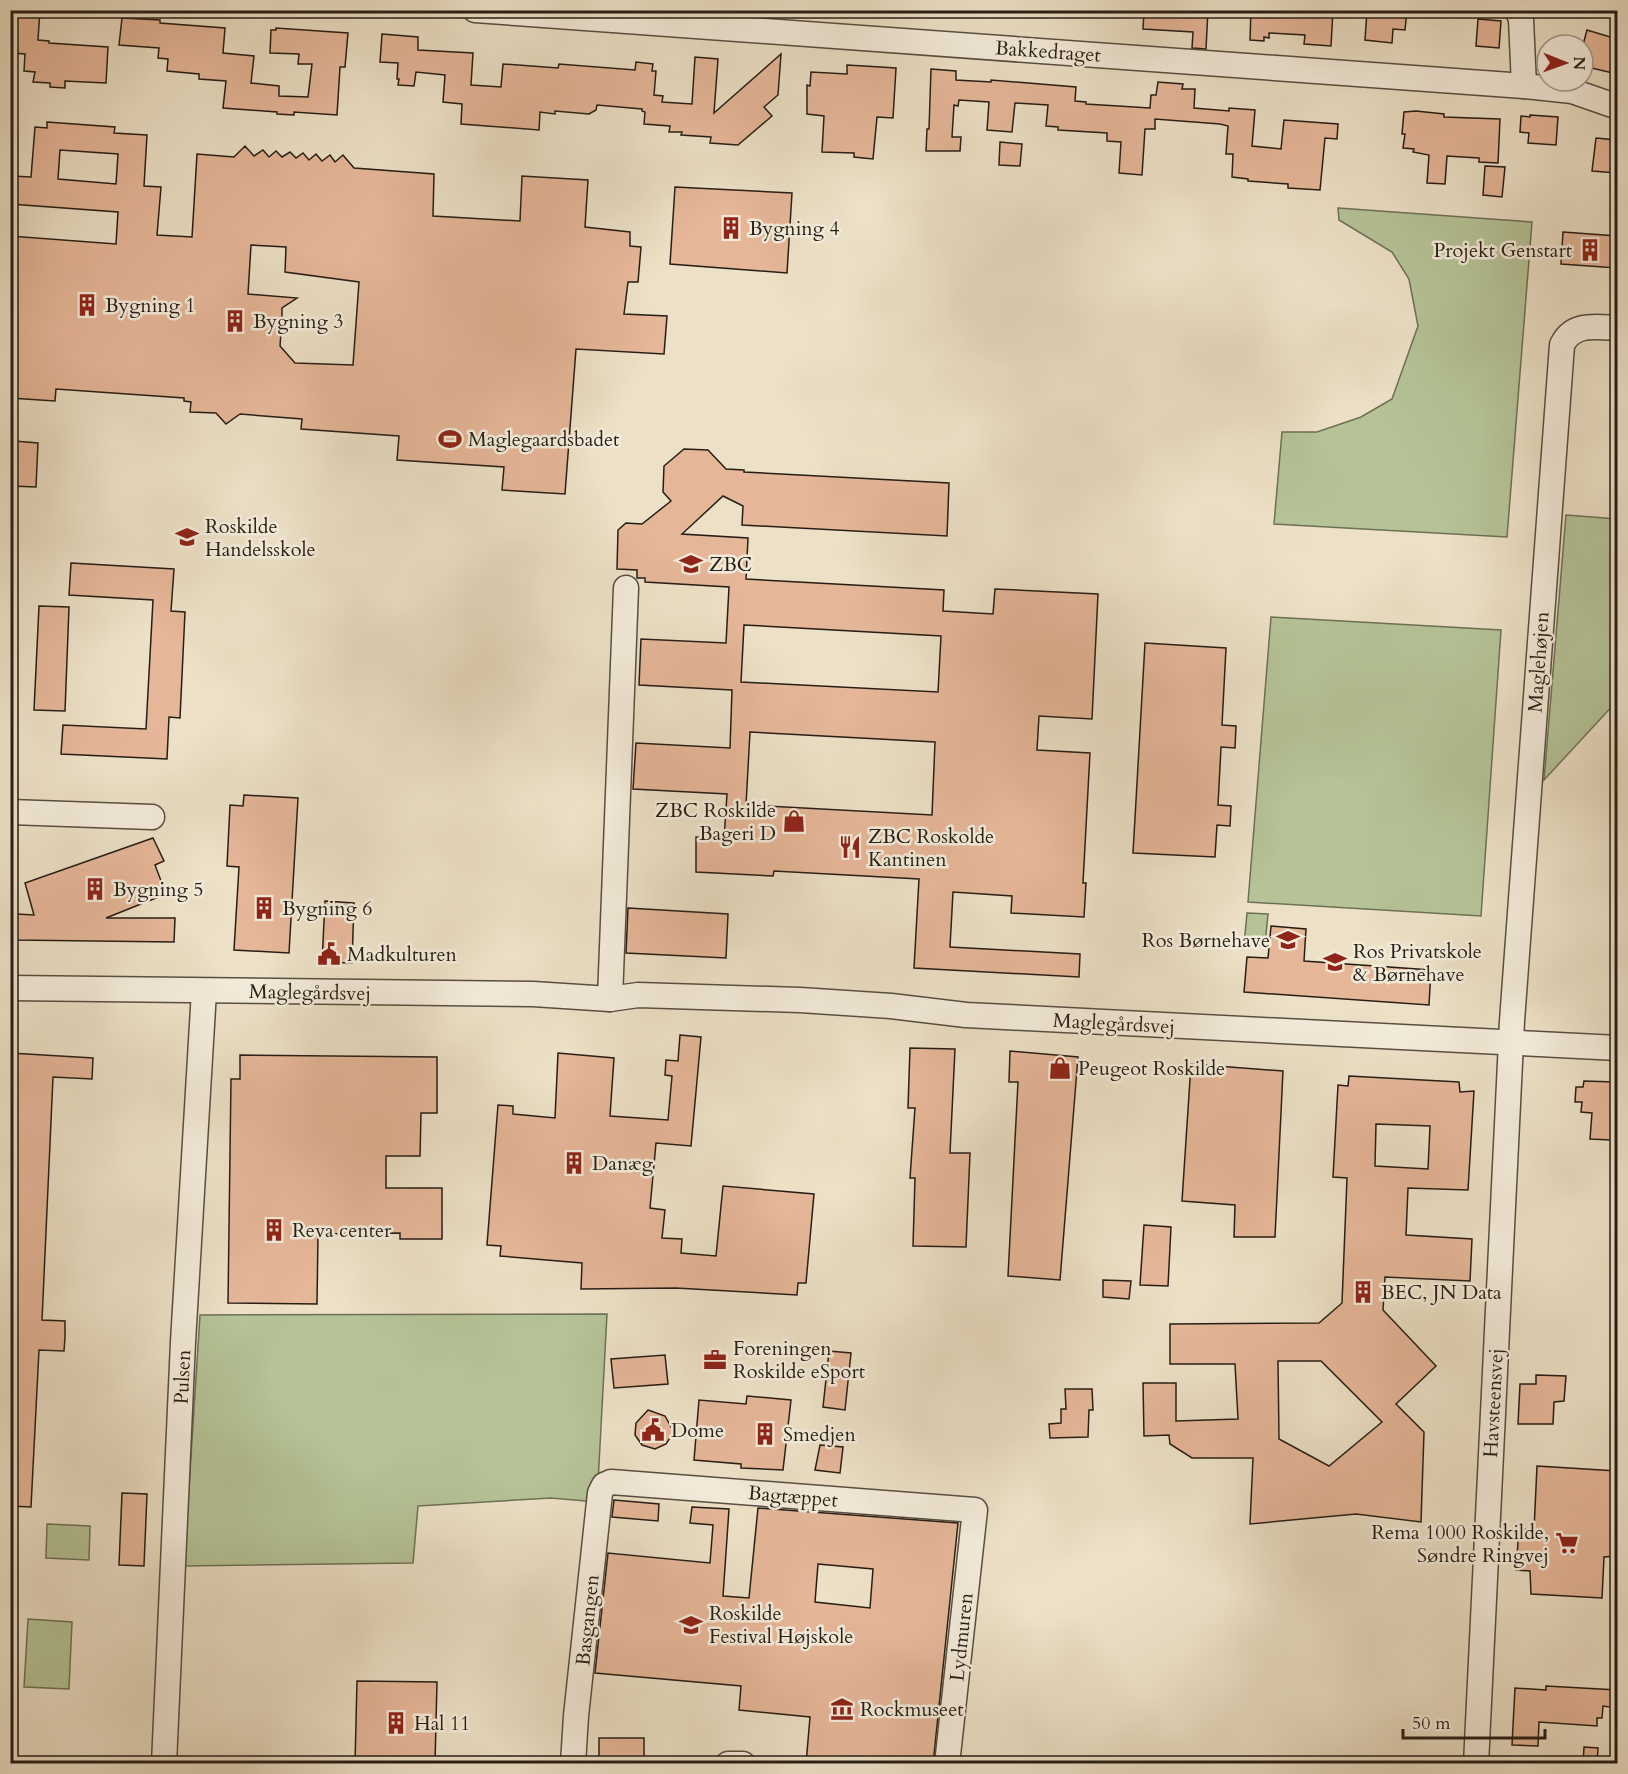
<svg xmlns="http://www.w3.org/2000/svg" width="1628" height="1774" viewBox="0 0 1628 1774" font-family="Cardo,serif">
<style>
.green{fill:#b5c397;stroke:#6e7056;stroke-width:1.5}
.building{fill:#e5b698;stroke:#261e15;stroke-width:1.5;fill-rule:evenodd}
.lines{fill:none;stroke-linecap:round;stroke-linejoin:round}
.minor-casing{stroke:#584e41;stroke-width:27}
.minor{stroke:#f3ebda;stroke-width:24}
.labels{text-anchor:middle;stroke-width:5;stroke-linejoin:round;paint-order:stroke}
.street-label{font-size:20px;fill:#261e15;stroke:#f3ebda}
.poi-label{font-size:20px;fill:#261e15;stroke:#f3ebda;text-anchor:start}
</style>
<rect width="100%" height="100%" fill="#ece0c6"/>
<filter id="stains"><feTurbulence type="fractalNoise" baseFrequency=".00333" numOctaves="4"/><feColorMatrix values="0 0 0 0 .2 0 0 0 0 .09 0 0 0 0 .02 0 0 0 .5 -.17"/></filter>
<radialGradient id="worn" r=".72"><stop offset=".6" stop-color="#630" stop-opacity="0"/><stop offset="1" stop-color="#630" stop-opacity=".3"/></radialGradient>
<g class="green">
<path d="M1338,208L1532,222L1507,537L1274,524L1282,432H1317L1361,417L1392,399L1418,326L1409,279L1392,252L1339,220Z"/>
<path d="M1566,515L1617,519V701L1544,780Z"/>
<path d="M1271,617L1501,630L1481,916L1248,902Z"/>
<path d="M1247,913L1268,914L1265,945L1244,946Z"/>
<path d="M607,1314L597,1502L551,1498L418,1506L413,1563L184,1566L200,1315Z"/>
<path d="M47,1524L90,1526L89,1560L46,1558Z"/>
<path d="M28,1619L72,1622L69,1689L24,1687Z"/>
</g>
<g class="building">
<path d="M10,10H40L38,40L49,41V43L108,47L106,83L65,81V88L50,87V83L33,82L35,72L24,71L25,54L13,53V41H10Z"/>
<path d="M1144,10H1208L1206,49L1192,48L1193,32L1143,29Z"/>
<path d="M1251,10H1333L1331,46L1304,44L1305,35L1269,33V38L1264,37V41L1250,40Z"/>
<path d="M1367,10H1407L1405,30L1393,29L1392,43L1365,40Z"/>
<path d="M122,18L160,20V23L225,28L223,53L254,56L251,83L279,86V96L308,97L312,64H298L299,54L270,53L271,30H276V28L348,33L345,67H340L337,115L294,112V115L277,114V112L223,108L226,81L199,79V74L167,71L168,59L158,58L159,48L119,45Z"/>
<path d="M1478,19L1501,21L1499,48L1476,46Z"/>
<path d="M1587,30L1617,39V74L1583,66V45Z"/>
<path d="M382,34L418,37V50L473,53L471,85L501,87L503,64L558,68L559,64L635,70L636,62L653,64L652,71H656L654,95L663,96L662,102L692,104L695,57L718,59L714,113L781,54L778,95L764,107L772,116L738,145L710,143L711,137L681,135L682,132H669L670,126L644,124L645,112L642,111V109L597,105L596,110L589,114L555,111V114L540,112L539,130L461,124L462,104L443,102L445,75L416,72L414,86L398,85L399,79H397L398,63L380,62Z"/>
<path d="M847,65L896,68L893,118L877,117L873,159L854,157V153L822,152L824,116L807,114V85L810,86L811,72L847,74Z"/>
<path d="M931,69L956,71V80L991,82V80L1076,87L1075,101L1086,102V104L1150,108L1151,95H1156L1158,82L1183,84L1182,89H1195L1194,108L1229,111V108L1255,110L1252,146L1281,149L1284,120L1338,124L1337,139L1325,138L1320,190L1288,188V184L1248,181V179L1232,177L1233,154H1226L1228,126L1220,124L1155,119V129H1145L1142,175L1119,173L1121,142L1107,141V133L1058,130V127L1046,126L1048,105L1015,103L1012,132L987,130L989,102L959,100L958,106L954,105L952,137H961L960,151H926L927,129H929Z"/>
<path d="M1416,111L1444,114V117L1500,119L1498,163L1479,162V158L1447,156L1445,184L1427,183L1429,155L1413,152L1414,149L1403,148L1405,134H1402L1404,112Z"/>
<path d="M1530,115L1558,117L1556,145L1528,143L1529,133L1520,132L1521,116L1530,117Z"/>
<path d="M47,122L115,127L114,133L147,135L144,186L161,187L157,235L192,237L197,154L234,157L245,146L254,156L263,150L269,157L276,151L282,157L290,152L296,158L303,153L309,160L316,154L322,161L330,155L335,162L343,155L354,168L434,174L433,216L520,221L522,176L588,180L585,227L630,232V246L641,247L638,282H628L624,314L667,316L664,354L576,349L565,494L502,490L504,467L397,460L399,436L301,429L302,419L240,414L226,424L216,413L190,412L191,402L184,401V398L56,389L55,401L10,398V323L13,286H10V236L116,244L118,212L10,204L12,176L31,177L35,127L47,128ZM60,150L118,154L116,184L58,179ZM251,245L286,247L285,272L359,282L353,365L295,363L280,346L281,332L286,327L282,322V308L297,298L248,294Z"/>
<path d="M1596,138L1617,140V173L1592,171Z"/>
<path d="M1000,142L1022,144L1020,166L999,165Z"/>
<path d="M1485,166L1505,167L1502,197L1483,195Z"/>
<path d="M675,187L792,193L787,273L670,264Z"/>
<path d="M1563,232L1617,236V268L1561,264Z"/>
<path d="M14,441L38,443L36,487L11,486L10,461H12Z"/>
<path d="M684,449L708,450L726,469L744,470V472L949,483L947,536L742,525L743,506L723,496L682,534L748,538L746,579L944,590L943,611L993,614L995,589L1098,594L1092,719L1039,716L1037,750L1090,753L1083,883H1086L1084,917L1011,913L1012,896L953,892L950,947L1080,954L1079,977L914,968L919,879L774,871L773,876L696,872V837L724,839L727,794L633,789L636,743L730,748L732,690L639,685L641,639L726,643L729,587L645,582V578H637V570L617,569L618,530L626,523L642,524L671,501L663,492L664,466ZM744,625L941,636L938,692L741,682ZM750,732L935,742L932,815L746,805Z"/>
<path d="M71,563L174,569L171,611L185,612L180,718L169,717L167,759L61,754L63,725L146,729L153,600L69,595Z"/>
<path d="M39,606L69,607L65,711L34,710Z"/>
<path d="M1145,643L1226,648L1222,725L1236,726L1235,748L1221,747L1218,805L1231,806L1230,826L1217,825L1215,857L1133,853Z"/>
<path d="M244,795L298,798L289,953L234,950L239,867L227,866L230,805L243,806Z"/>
<path d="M153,838L164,861L155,865L166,894L106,918H175L174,942L14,940L17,914L34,915L25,883Z"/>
<path d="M325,901L354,903L352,963L322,962Z"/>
<path d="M628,908L728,914L726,958L626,953Z"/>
<path d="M1271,926L1306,929L1304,961L1431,970L1429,1005L1244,992L1247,957L1268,958Z"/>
<path d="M680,1035L701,1037L691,1146L656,1143L650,1208L665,1210L662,1238L682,1239L681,1253L716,1256L723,1186L814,1194L806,1283H798L797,1295L676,1288L581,1289L582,1263L500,1256L501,1246L487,1245L498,1105L513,1106V1114L555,1118L558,1053L614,1058L610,1116L668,1120L672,1076L665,1075L666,1060L678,1061Z"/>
<path d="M910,1048L955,1049L950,1153H970L966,1247L913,1246L915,1178H910L915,1108H908Z"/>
<path d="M1010,1051L1078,1057L1060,1280L1008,1276L1018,1082H1009Z"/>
<path d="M10,1053L93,1058L92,1079L53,1077L42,1320L65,1321V1337L64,1351L39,1350L31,1507L10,1506Z"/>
<path d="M240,1055L437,1057V1113H421L420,1156H386V1188H442V1239H400V1233L318,1234L317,1304L228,1303L231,1079H240Z"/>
<path d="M1191,1064L1283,1071L1275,1237H1234L1235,1205L1182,1201Z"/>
<path d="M1349,1076L1459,1082L1460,1092L1474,1091L1468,1190L1408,1188L1406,1235L1472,1239L1470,1281L1385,1277L1383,1310L1436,1366L1396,1404L1424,1432L1421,1522L1356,1514L1250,1524L1253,1458H1192L1170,1444L1169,1435L1144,1436L1143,1383H1176V1421L1238,1419L1235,1364H1170V1324L1319,1323L1342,1303L1347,1178L1333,1177L1338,1085L1348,1086ZM1376,1124L1430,1126L1428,1169L1375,1166ZM1278,1361H1321L1382,1422L1329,1466L1279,1439Z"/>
<path d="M1584,1081L1615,1082L1611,1140L1590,1139L1592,1113L1581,1112L1582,1102H1575L1576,1087H1583Z"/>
<path d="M1144,1225L1171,1227L1168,1286L1140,1285Z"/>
<path d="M1103,1280L1131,1281L1129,1299L1103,1297Z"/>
<path d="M829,1351L851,1353L845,1410L823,1407Z"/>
<path d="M665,1355L668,1384L614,1388L611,1359Z"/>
<path d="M1536,1375L1566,1376L1564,1401L1554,1402L1553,1424H1518L1520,1384H1536Z"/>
<path d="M1065,1389H1092L1093,1410H1089L1088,1437L1050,1438L1049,1424L1061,1423V1409H1066Z"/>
<path d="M747,1396L791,1400L783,1470L741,1468V1464L694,1460L699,1400L746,1404Z"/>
<path d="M648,1410L665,1416L674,1432L666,1444L655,1449L642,1445L635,1435L636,1423Z"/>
<path d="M820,1445L843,1447L840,1473L815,1470Z"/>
<path d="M1537,1466L1617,1471L1615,1556L1604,1557L1602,1598L1531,1594L1530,1571L1516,1570L1519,1529L1534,1530Z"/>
<path d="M122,1493L147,1494L144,1566L119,1565Z"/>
<path d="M614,1500L659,1504L658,1521L612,1517Z"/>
<path d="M692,1507L729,1509L723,1596L749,1598L758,1508L958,1523L933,1764H806L810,1717L739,1710L741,1686L595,1673L608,1553L710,1563L713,1525L690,1523ZM818,1564L873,1569L870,1608L815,1602Z"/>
<path d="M357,1681L437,1682L435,1764H355Z"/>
<path d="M1546,1686L1617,1690V1708L1603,1706L1602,1718H1597V1726L1539,1722L1538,1746L1512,1745L1515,1688L1546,1690Z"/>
<rect x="599" y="1738" width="45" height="26"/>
<path d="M1584,1747L1598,1748L1597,1764H1583Z"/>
</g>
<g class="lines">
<g class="minor-casing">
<g id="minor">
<path d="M475,10L1524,86L1572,91L1618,107"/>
<path d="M1517,10L1521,19L1524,86"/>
<path d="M10,812L152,817"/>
<path d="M10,988L533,994L610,999L638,995L800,1000L891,1006L966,1015L1618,1048"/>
<path d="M610,999L626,588"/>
<path d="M164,1764L183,1342L204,991"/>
<path d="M573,1764L576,1716L600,1493L604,1485L611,1482L975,1510L947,1764"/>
<path d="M728,1764H743"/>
<path d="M1476,1764L1512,1021L1562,345C1573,322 1596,327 1618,328"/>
</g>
</g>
<use href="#minor" class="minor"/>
</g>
<defs>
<g id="building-bare" transform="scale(1.8)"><path d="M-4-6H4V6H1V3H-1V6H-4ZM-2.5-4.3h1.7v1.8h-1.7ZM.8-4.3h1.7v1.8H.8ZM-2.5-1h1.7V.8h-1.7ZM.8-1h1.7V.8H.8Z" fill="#8f2418" stroke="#f3ebda" stroke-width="2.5" paint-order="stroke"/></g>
<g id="stadium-bare" transform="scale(1.8)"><path d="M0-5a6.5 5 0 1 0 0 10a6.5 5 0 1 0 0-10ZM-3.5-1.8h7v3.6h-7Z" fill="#8f2418" stroke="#f3ebda" stroke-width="2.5" paint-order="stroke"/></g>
<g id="school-bare" transform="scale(1.8)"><path d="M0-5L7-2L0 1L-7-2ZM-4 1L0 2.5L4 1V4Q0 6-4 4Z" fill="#8f2418" stroke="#f3ebda" stroke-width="2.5" paint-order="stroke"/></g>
<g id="university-bare" transform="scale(1.8)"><path d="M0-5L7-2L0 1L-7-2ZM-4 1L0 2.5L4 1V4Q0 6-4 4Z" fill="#8f2418" stroke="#f3ebda" stroke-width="2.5" paint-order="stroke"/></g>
<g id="shop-bare" transform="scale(1.8)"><path d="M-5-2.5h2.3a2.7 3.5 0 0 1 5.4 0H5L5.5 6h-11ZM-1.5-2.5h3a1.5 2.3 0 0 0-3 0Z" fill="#8f2418" stroke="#f3ebda" stroke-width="2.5" paint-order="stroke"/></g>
<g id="restaurant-bare" transform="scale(1.8)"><path d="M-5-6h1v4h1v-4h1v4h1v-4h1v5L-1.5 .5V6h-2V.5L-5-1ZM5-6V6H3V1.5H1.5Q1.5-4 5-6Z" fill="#8f2418" stroke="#f3ebda" stroke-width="2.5" paint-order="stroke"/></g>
<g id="civic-bare" transform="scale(1.8)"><path d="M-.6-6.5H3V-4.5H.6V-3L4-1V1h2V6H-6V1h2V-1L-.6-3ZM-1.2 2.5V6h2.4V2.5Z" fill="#8f2418" stroke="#f3ebda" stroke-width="2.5" paint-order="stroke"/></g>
<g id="office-bare" transform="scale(1.8)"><path d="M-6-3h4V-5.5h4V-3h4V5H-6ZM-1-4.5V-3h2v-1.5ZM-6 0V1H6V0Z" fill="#8f2418" stroke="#f3ebda" stroke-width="2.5" paint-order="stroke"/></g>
<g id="supermarket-bare" transform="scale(1.8)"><path d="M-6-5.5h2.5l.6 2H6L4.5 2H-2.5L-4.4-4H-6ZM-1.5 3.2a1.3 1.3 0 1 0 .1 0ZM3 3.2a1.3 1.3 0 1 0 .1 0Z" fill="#8f2418" stroke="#f3ebda" stroke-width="2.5" paint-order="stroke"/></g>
<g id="museum-bare" transform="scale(1.8)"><path d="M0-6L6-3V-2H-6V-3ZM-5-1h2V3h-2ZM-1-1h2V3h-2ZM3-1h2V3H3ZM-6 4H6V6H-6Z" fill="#8f2418" stroke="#f3ebda" stroke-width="2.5" paint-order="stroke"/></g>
</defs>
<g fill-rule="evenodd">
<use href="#building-bare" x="731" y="228"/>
<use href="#building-bare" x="1590" y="250"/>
<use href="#building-bare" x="87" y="305"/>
<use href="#building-bare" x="235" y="321"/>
<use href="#stadium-bare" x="450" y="439"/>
<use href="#school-bare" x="187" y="537"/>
<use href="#university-bare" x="691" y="564"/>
<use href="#shop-bare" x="794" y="821"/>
<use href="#restaurant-bare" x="850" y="847"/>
<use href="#building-bare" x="95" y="889"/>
<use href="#building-bare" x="264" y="908"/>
<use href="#school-bare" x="1288" y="940"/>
<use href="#civic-bare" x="329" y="954"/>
<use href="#school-bare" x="1335" y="962"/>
<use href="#shop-bare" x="1060" y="1068"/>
<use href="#building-bare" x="574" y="1163"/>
<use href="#building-bare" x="274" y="1230"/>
<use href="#building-bare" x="1363" y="1292"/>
<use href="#office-bare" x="715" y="1360"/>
<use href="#civic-bare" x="653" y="1430"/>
<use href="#building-bare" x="765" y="1434"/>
<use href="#supermarket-bare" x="1567" y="1543"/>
<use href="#university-bare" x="691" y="1625"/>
<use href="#museum-bare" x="842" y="1709"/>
<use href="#building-bare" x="396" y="1723"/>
</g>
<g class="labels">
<g class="street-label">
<text transform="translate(1048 51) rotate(4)" y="7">Bakkedraget</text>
<text transform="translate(1538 662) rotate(-86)" y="7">Maglehøjen</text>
<text transform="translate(310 992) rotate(1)" y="7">Maglegårdsvej</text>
<text transform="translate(1114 1023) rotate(3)" y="7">Maglegårdsvej</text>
<text transform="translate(182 1377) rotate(-87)" y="7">Pulsen</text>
<text transform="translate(1493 1403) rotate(-87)" y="7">Havsteensvej</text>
<text transform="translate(793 1496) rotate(5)" y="7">Bagtæppet</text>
<text transform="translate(587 1620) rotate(-84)" y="7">Basgangen</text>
<text transform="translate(961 1637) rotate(-84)" y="7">Lydmuren</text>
</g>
<g class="poi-label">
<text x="749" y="235">Bygning 4</text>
<text x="1572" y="257" text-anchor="end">Projekt Genstart</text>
<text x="105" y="312">Bygning 1</text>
<text x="253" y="328">Bygning 3</text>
<text x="468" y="446">Maglegaardsbadet</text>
<text x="205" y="533">Roskilde<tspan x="205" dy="23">Handelsskole</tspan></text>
<text x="709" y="571">ZBC</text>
<text x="776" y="817" text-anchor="end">ZBC Roskilde<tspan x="776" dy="23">Bageri D</tspan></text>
<text x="868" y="843">ZBC Roskolde<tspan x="868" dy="23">Kantinen</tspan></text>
<text x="113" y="896">Bygning 5</text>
<text x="282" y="915">Bygning 6</text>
<text x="1270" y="947" text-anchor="end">Ros Børnehave</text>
<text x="1353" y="958">Ros Privatskole<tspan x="1353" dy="23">&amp; Børnehave</tspan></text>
<text x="347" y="961">Madkulturen</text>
<text x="1078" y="1075">Peugeot Roskilde</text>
<text x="592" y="1170">Danæg</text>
<text x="292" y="1237">Reva center</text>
<text x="1381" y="1299">BEC, JN Data</text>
<text x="733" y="1355">Foreningen<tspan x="733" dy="23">Roskilde eSport</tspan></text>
<text x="671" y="1437">Dome</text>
<text x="783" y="1441">Smedjen</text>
<text x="1549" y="1539" text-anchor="end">Rema 1000 Roskilde,<tspan x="1549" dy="23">Søndre Ringvej</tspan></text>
<text x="709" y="1620">Roskilde<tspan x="709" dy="23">Festival Højskole</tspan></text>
<text x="860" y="1716">Rockmuseet</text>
<text x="414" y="1730">Hal 11</text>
</g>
</g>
<rect width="1628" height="1774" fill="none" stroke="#ece0c6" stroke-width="36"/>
<rect x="12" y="12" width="1604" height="1750" fill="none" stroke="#261e15" stroke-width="3"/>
<rect x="18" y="18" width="1592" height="1738" fill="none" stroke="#261e15" stroke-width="1.5"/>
<g transform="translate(1565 63) rotate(91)"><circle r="28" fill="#f3ebda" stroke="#a1998b" stroke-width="1.5"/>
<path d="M0-4.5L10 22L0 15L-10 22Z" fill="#8f2418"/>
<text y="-9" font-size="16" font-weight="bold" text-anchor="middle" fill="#261e15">N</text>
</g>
<path d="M1403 1729v9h142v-9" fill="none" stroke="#261e15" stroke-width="3"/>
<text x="1412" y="1729" font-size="18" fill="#261e15" stroke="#f3ebda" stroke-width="4.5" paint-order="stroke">50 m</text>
<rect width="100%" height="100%" filter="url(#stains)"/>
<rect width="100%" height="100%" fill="url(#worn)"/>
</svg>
